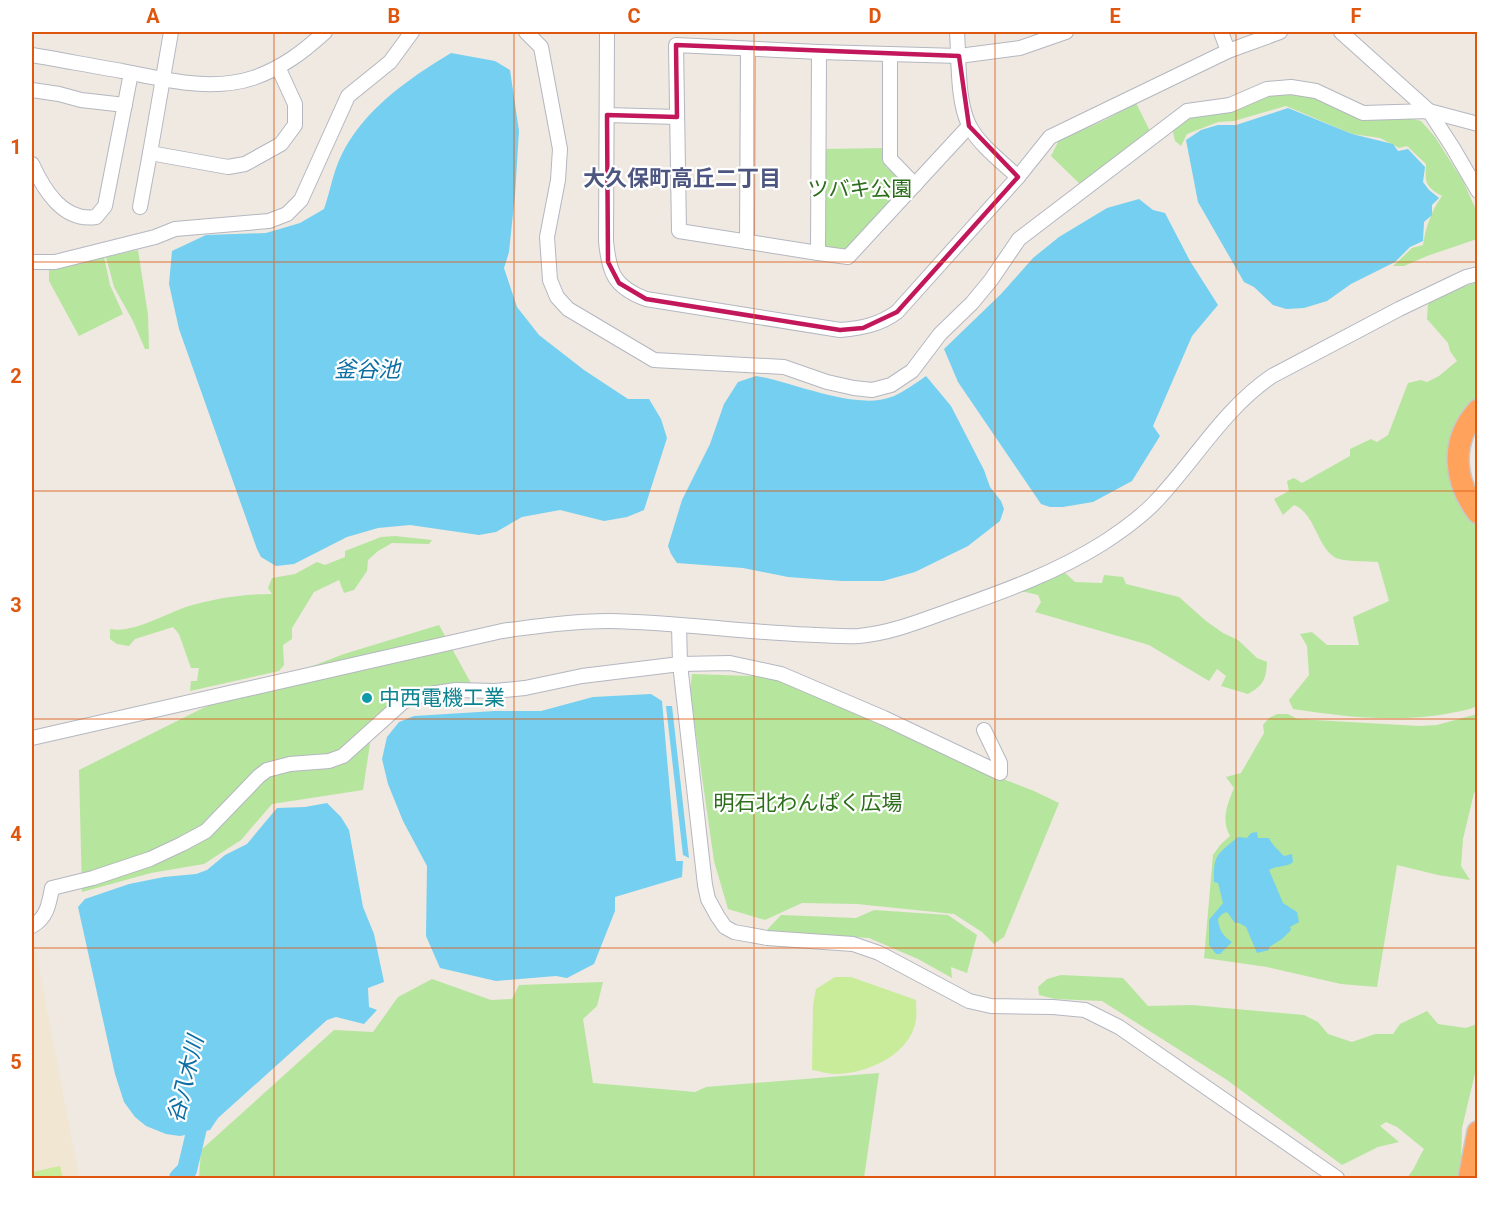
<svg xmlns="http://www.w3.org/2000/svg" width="1509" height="1210" viewBox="0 0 1509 1210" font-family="Roboto,'Noto Sans JP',sans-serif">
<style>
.education{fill:#f0e6d1}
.green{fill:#b6e59e}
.pitch{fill:#c9ec9a}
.water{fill:#75cff0}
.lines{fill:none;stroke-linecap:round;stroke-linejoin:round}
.river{stroke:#75cff0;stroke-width:20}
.minor-casing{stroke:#b4b7c1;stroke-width:16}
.highway-casing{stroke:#c9c9c9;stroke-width:24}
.minor{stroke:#fff;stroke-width:14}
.highway{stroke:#ffa35c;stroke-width:21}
.marked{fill:none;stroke:#c2185b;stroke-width:4.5;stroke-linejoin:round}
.grid{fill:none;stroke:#df570e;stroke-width:1.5;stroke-opacity:0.55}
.culture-dot{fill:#0f9aa8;stroke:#fff;stroke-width:2}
.labels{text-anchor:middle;stroke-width:4.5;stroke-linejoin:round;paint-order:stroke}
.park-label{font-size:21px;fill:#2c6e1b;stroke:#fff}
.culture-label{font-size:21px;fill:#0d838f;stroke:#fff;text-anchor:start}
.neighbourhood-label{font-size:22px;font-weight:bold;fill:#4d5680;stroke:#fff}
.water-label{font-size:22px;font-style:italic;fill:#0d6fa3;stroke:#fff}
.neatline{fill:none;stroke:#df570e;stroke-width:2}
.grid-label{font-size:20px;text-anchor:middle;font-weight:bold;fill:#df570e}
</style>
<rect width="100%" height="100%" fill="#efe9e1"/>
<path class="education" d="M32,946L35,947L79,1178H32Z"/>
<g class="green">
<path d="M1301,91L1421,121L1435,137L1463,181L1477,212V239L1427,256L1404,266H1393L1412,248L1423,245C1426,227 1431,211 1442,196C1425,186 1425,183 1426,164L1407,146L1399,148L1380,138L1352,134L1286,106L1234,121L1218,122L1187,134L1181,146L1175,141L1173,132L1177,125L1186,119L1261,96Z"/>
<path d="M1136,103L1150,131L1081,185L1051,156L1059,140L1105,120Z"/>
<path d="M884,148L886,167L900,178L905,180L907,187L848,252H828L825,245L824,149Z"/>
<path d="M138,250L148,315L149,349H145L133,321L114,287L106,257Z"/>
<path d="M104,257L110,285L123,314L79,336L49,281V270Z"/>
<path d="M1477,282V399L1472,402L1449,441L1450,471L1456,492L1477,524V706C1469,710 1460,711 1451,713C1399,723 1344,717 1293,709L1289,700L1309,675L1307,646L1300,634L1312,632L1327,645H1359L1353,617L1389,601L1378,562C1366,561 1351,562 1339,559C1318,553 1316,513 1294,505L1283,515L1274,499L1289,491L1287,481L1294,478L1302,483L1350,456V449L1371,439L1377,442L1388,435L1408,383L1421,380L1427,382L1439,376L1457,361L1450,351L1448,343L1427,319L1428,304L1449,292Z"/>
<path d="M395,536L432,540L429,544L392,543L378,551L368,560L367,571L354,590L344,593L339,580L314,592L292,628V639L283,645L284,665L279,671L190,691L191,681H197L199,668H191L179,634L173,627L135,639L129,646L117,644L110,639V629C132,634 167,613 189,606C216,598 243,594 272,594L268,588L272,578L295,574L317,562L325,565L345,557V551L381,537Z"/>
<path d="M1065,573L1075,582L1102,583L1104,575L1123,577L1126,584L1179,597L1206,621L1223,633L1238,640L1257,658L1267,662C1266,679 1264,685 1248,694L1221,686L1226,676L1217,669L1209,681L1149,645L1035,612L1041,602L1038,595L1021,591Z"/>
<path d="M439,625L472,685L402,702L371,737L363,790L272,804L241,840L204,864L151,873L82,892L79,770L203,708L344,654Z"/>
<path d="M692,674L776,677L974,768L1034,791L1059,803L1004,937L994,944L982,932L954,914L857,904L802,903L765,920L728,909L714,861L690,692Z"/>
<path d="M1277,714H1288L1297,719L1419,726L1437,725L1477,714V790L1474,793L1463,839L1461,866L1470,880L1438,875L1397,865L1377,987L1341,984L1267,967L1204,958L1213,855L1221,844L1230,836C1221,820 1227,805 1234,788L1226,777L1241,773L1264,733L1263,725L1269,718Z"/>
<path d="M874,910L948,915L977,935L967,973L951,967L952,978L918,959L869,938L766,931L781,915L856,918Z"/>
<path d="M1061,975L1123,978L1148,1006L1192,1005L1304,1015L1318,1022L1328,1034L1352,1042L1375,1034H1393L1400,1024L1427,1011L1438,1024L1466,1028L1477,1024V1065L1462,1128L1461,1159L1457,1178H1406C1413,1174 1418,1158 1424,1149L1397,1127L1386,1122L1380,1126L1399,1142L1378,1147L1342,1165L1227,1080L1102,1001L1055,999L1039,995L1038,987L1047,979Z"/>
<path d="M432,979L491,1000L512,999L519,985L603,982L597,1006L583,1019L593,1083L695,1092L706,1087L879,1073L864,1178H199L201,1150L334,1030L373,1032L398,997Z"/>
</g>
<g class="pitch">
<path d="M835,977H851L916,1000C916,1006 917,1013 916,1019C912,1054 867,1074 835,1074C828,1074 819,1071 812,1070L813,1005L816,989Z"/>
<path d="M60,1166L63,1178H32V1172Z"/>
</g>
<g class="water">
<path d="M451,53L495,61L510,70L519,131L515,195L509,252L504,268L517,307L539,335L584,370L628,399H649L661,419L667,438L644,510L627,517L604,521L560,510L522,517L496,532L479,535L410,525L378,528L347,537L294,564L276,566L261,557L257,549L179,329L169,284L172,251L206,235L266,233L300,223L324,209C330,192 333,172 341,156C363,110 408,79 451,53Z"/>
<path d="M1288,108L1352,134L1393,144L1398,151L1408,149L1425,167L1423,182L1429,190L1439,198L1432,205V215L1424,222L1423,241L1410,247L1395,262L1351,284L1327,301L1304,308L1286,309L1273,305L1254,287L1244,282L1198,202L1186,140L1201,130L1218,125H1236Z"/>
<path d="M1139,199L1153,210L1165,213L1190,261L1218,305L1192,336L1153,426L1160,436L1132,481L1093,502L1063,507H1050L1041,504L958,382L944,349L1001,294L1033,258L1059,237L1107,208Z"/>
<path d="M756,376C794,382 857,412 894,396C905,391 916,383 926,376L951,406L984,470L990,487L1001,501L1004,509L1000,521L968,546L915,572L883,581H842L788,577L743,568L677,563L671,554L668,546L682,500L710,444L724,404L738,382Z"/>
<path d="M651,694L662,701L676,861H683L682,877L615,897V911L594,964L567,978L556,976L496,981L440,968L426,936L427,866L403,821L388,784L382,759L387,737L399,722L414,716L495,711H541L593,697Z"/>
<path d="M666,706H672L689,858L683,855Z"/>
<path d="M327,803L341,817L349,830L363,907L374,934L384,982L368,988L369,1007L377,1010L364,1024L336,1017L327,1020L218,1118L210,1130L180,1136L166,1134L146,1126L135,1117L124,1102L115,1074L78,907L85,899L129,884L164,877L196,874L207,870L225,855L247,844L277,808L305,807Z"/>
<path d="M1257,832L1258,838H1269C1270,842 1280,852 1284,856L1292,854L1293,862C1286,868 1277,865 1269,870L1283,903L1297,912L1299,922L1290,927L1291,930L1282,939L1269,947V950L1257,953L1246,927L1239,923H1235L1227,912L1222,914L1218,919C1219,930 1223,936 1232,942L1220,954H1216L1209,945V920L1223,903L1218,883L1214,882C1213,854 1218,854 1238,837L1247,838L1251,833Z"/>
</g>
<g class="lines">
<path class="river" d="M179,1178L187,1170L202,1107"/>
<g class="minor-casing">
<g id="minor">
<path d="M171,32L150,153L228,167L245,164L281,144L295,125V104L278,67"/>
<path d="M526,32L541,47L560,149L558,180L547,237L550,280L557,297L568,309L654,360L784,367L827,382L854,388L872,390L891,385L912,371L940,334L972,303L991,280L1019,239L1187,111L1230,105L1267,89L1291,87L1316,91L1363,113L1429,111L1478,124"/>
<path d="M607,32L606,241C609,273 614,287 646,299L840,330C862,328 879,325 897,312L1018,177L1050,137L1228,51L1280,32"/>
<path d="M957,32C959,59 957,101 969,125C978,144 1003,163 1018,177"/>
<path d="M1221,32L1228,51"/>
<path d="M1341,32L1429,111L1453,148L1478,191"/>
<path d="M819,52L818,253L679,231L676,45L819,52L959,56L1020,48L1066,32"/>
<path d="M890,54V159L915,185"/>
<path d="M32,55C62,60 92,66 122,71C163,79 211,92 253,78C282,68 303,52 325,32"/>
<path d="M32,90L59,94L81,100L125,105"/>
<path d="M607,115L677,117"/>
<path d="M32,164C44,190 63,222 96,217L105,206L131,73"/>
<path d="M140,207L150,153"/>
<path d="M747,242L748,49"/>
<path d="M818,253L848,257L969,126"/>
<path d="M32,262H55L155,237L175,229L269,221L287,214L301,200L348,96L390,62L412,32"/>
<path d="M679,626L680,664L705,885L708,899L718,917L725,927L734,932L767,938L853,944L879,953L969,1001L991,1006L1053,1007L1085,1010L1119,1027L1337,1178"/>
<path d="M32,738L502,631C538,626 574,621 610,621C672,622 734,631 795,634C816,635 838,637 859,636C892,633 923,620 954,609C1005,591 1057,572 1103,543C1123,530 1143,516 1159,498C1197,457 1225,408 1272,376L1399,309L1466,277L1478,274"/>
<path d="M32,926C47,918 49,904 52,888L93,878L150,859L182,844L206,831L259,776L267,770L290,764L329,761L343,756L403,702L417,696L456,690L495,691L525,688L582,676L680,664L730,663L781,674L884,718L1000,773V763L984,730"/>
</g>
</g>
<g class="highway-casing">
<g id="highway">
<path d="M1478,410C1450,441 1453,480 1478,513"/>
<path d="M1469,1178L1478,1132"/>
</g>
</g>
<use href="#minor" class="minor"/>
<use href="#highway" class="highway"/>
</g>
<path class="marked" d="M676,45L959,56L969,126L1018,177L897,312L863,328L840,330L646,299L619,283L608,262L607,115L677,117Z"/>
<path class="grid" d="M274,32V1178M514,32V1178M754,32V1178M995,32V1178M1236,32V1178M32,262H1478M32,491H1478M32,719H1478M32,948H1478"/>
<circle class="culture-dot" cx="367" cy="698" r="6"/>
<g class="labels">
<g class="park-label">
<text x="860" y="196">ツバキ公園</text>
<text x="808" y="810">明石北わんぱく広場</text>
</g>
<g class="culture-label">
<text x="379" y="705">中西電機工業</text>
</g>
<g class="neighbourhood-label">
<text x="682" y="186">大久保町高丘二丁目</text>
</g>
<g class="water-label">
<text x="367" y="377">釜谷池</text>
<text transform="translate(185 1079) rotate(-76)" y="8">谷八木川</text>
</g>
</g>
<rect width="1509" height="1210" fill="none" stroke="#ffffff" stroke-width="66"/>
<rect x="33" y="33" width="1443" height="1144" class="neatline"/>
<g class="grid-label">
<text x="153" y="23">A</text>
<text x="394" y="23">B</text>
<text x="634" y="23">C</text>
<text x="875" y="23">D</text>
<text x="1115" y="23">E</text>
<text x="1356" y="23">F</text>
<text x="16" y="154">1</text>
<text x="16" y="383">2</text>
<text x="16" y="612">3</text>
<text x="16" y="841">4</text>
<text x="16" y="1069">5</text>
</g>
</svg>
